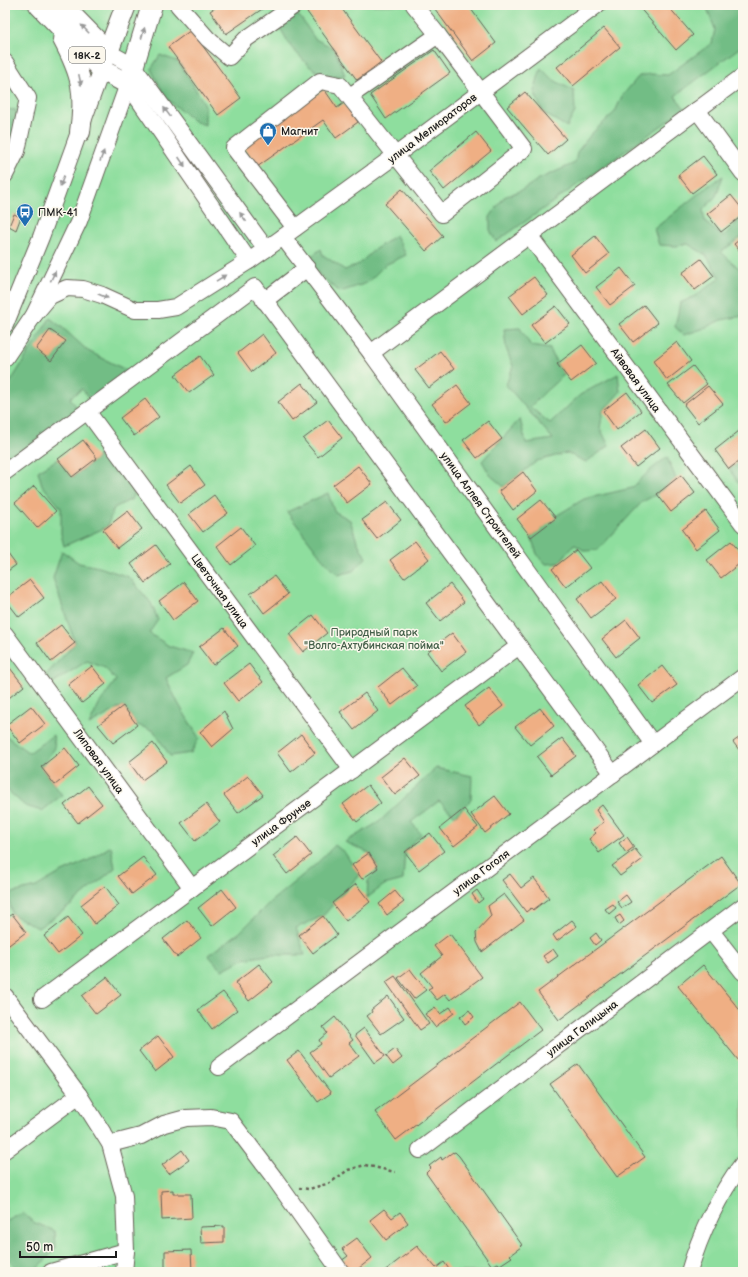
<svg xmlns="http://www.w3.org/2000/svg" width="748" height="1277" viewBox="0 0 748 1277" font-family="'Balsamiq Sans',sans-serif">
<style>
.green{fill:#8ede9e;stroke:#557d5d}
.forest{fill:#72bd85;stroke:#476c50}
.building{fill:#efaf84}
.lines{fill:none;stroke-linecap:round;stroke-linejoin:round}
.minor-casing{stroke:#666156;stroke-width:18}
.major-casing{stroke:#666156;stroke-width:22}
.path{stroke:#666156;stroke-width:2.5;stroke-dasharray:3 3;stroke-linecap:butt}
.minor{stroke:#fff;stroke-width:16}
.major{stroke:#fff;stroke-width:20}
.oneway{fill:#999}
.labels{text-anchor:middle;stroke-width:3;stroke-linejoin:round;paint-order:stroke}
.shield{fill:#fbf7ec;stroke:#5f5e5a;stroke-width:1}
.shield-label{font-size:10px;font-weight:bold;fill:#1c1c1c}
.street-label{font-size:11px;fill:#1c1c1c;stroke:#fbf7ec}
.poi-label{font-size:11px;fill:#1c1c1c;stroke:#fbf7ec;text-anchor:start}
.park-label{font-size:11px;fill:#44604a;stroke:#fbf7ec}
</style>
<rect width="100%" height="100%" fill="#fbf7ec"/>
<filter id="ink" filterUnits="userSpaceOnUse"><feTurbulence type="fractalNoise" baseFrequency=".025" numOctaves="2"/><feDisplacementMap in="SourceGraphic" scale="8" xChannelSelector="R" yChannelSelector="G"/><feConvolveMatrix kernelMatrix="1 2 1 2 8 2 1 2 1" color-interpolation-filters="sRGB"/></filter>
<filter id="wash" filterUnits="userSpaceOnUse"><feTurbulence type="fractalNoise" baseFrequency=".012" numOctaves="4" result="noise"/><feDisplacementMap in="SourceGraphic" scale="16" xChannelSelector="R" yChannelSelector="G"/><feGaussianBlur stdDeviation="0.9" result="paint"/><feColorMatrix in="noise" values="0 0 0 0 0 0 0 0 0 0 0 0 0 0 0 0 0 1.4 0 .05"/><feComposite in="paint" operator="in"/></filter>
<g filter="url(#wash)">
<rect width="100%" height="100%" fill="#efe0c1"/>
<rect class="green" x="5" y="5" width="738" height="1267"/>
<g class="forest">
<path d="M707,5H743V45L675,96L685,109L496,242L490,230V217L504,197L522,190L539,179L575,163L577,152L592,133L615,112L622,96L639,76L650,74L668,75L712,43L715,29L707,8Z"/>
<path d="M290,9L301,18L315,39L334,48L345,75L327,78L309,66L291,47L275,19Z"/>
<path d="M160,55L179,62L205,105V125L194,121L166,98L151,69Z"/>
<path d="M541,68L552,79L574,91L575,112L567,127L543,113L534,91Z"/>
<path d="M5,109L16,110L21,117L11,135L5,137Z"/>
<path d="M723,176L716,196L703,210L705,222L723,237L743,216V236L721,252L743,272V316L721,320L702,329L684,335L675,327L680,303L695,296L720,278L706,255L688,244L676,246L659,245L654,229L708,186Z"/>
<path d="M396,235L406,255L385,265L367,283L340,292L322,277L306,260L321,249L323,255L345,270L359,264L374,250Z"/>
<path d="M50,318L63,328L88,351L128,371L90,399L82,389L70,398L78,409L5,463V391Z"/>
<path d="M520,328L531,346L550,349L557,364L565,374L547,390L530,407L550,423L580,395L618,374L620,392L603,411L600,428L609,446L586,462L567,453L537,461L504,487L490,475L482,461L520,419L526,443L553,439L506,385L513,366L506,348L504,329Z"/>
<path d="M104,441L136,478L132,499L114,508L107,527L64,546L61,534V508L42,485L38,471L58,459L73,477L97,458Z"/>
<path d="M667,457L676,479L657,494L642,502L598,550L585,551L574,544L559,563L546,564L537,554L531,537L559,514L584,499L632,488L648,472Z"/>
<path d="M743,458V483L739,484L729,469Z"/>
<path d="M328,493L334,511L350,520L357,541L366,558L353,571L338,575L322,558L287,512Z"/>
<path d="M62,551L79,563L99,567L129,577L151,603L158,620L149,633L169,646L193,653L187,665L166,678L178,703L199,738L191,753L170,756L154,731L137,725L123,706L89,725L99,704L116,680L105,668L87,661L51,684L45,676L75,643L53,578Z"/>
<path d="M5,735L29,753L53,735L55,748L41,767L62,795L42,811L25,806L5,788Z"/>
<path d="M436,768L472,776L471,800L455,816L439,801L411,822L421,834L405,852L403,880L384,885L367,898L368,881L378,868L369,853L345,842L379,822Z"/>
<path d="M335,845L345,853L359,875L323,916L296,928L305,955H269L243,959L222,970L208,955L239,933L270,902L315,865Z"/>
<path d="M111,846L115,868L70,906L38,928L12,914L8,894L36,887L60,873L89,860Z"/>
<path d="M23,1213L33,1222L55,1231L56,1248L39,1267L31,1272H20L9,1260L5,1263V1222Z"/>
</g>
<g id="blocks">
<g class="building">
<path d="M219,5H268L226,34L210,11Z"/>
<path d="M316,5H339L381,62L357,80L307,12Z"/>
<path d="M432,5H468L496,43L473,61Z"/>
<path d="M637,5H667L693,35L676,50Z"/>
<path d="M604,28L620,47L573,86L557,67Z"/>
<path d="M191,30L241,98L218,115L168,47Z"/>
<path d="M434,50L450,73L386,119L370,95Z"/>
<path d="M324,89L337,108L344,103L358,122L336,138L323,120L257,167L243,147Z"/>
<path d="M525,92L566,139L548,155L507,107Z"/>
<path d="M476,132L491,151L444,190L429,171Z"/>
<path d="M703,156L717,174L692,193L678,175Z"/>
<path d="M402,189L443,236L426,251L385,204Z"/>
<path d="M731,195L743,210V215L721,232L707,214Z"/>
<path d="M14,214L21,217L16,230L9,226Z"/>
<path d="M595,236L609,254L585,273L571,255Z"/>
<path d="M743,237V255L734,244Z"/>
<path d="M701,259L714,276L695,290L682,273Z"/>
<path d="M621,268L635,286L610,305L596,287Z"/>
<path d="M534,277L548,295L523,314L509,296Z"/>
<path d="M644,305L658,323L633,342L619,324Z"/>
<path d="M556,306L570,324L545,343L531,325Z"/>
<path d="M50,330L66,341L51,361L36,349Z"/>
<path d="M262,334L276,353L252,372L238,353Z"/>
<path d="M677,342L691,361L667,380L653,361Z"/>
<path d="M582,345L596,363L571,382L557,364Z"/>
<path d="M440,351L454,369L429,388L415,370Z"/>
<path d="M200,356L214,375L189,393L175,375Z"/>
<path d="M693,366L707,384L683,403L668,385Z"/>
<path d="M302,383L317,402L292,421L278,402Z"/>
<path d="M457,385L471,403L446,422L432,404Z"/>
<path d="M708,386L723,404L698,423L684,405Z"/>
<path d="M627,392L641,411L617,430L603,411Z"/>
<path d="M145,399L159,417L134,436L120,418Z"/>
<path d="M328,420L342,438L318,457L303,439Z"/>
<path d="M488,421L502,439L477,458L463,440Z"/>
<path d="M646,429L660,448L636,467L621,448Z"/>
<path d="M739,431L743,436V458L729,469L715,450Z"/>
<path d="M83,440L97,458L72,477L58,459Z"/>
<path d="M191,466L205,485L180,503L166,485Z"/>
<path d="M358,466L372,484L347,503L333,485Z"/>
<path d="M523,472L537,491L513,510L499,491Z"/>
<path d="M681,475L695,493L671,512L657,494Z"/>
<path d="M34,486L56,511L37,528L15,503Z"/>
<path d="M214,495L228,513L203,532L189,514Z"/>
<path d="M541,500L556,518L531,537L517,519Z"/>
<path d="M387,502L401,520L377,539L362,520Z"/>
<path d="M128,511L142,529L117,548L103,530Z"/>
<path d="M706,511L720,530L696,549L682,530Z"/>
<path d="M241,527L255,546L231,565L217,546Z"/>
<path d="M415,541L429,559L404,578L390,560Z"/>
<path d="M731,541L743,556V561L721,578L707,560Z"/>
<path d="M156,545L170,564L145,583L131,564Z"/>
<path d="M5,550L16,565L5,573Z"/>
<path d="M576,550L590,568L566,587L552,569Z"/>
<path d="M274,576L288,594L264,613L250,594Z"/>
<path d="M30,580L44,598L19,617L5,599Z"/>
<path d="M602,581L616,599L591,618L577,599Z"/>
<path d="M184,582L198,601L173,620L159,601Z"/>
<path d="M450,584L464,602L440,621L426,603Z"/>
<path d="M313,615L327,633L303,652L289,634Z"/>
<path d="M626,620L640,638L616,657L602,639Z"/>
<path d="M61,625L75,643L51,662L37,643Z"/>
<path d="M224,628L238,646L213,665L199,647Z"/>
<path d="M452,633L466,652L441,671L427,652Z"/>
<path d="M249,664L263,682L238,701L224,683Z"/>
<path d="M92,666L106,684L82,703L68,685Z"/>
<path d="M662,666L677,685L652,703L638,685Z"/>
<path d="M10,668L24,686L5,701V672Z"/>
<path d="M402,668L417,686L392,705L378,687Z"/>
<path d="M489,688L503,706L479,725L465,706Z"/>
<path d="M365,693L378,711L354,730L340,712Z"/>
<path d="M31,706L45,724L20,743L6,725Z"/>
<path d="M123,706L137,725L113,743L98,725Z"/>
<path d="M540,708L554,726L530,745L515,727Z"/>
<path d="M224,711L233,729L212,747L200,732Z"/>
<path d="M301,734L315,753L291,772L277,753Z"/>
<path d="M743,735V755L733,742Z"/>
<path d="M562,738L576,756L551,775L537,757Z"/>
<path d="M153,743L167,762L142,780L129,762Z"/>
<path d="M65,748L79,766L55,785L41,767Z"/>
<path d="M405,758L420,776L395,795L381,777Z"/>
<path d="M248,776L263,795L238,813L224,795Z"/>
<path d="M368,785L381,803L357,822L343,804Z"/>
<path d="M88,786L102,804L78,823L64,805Z"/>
<path d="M495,796L509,814L485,833L471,814Z"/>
<path d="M206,804L220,822L195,841L181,823Z"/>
<path d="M602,805L624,835L599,853L589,839L596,833L593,830L604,822L596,810Z"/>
<path d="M464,809L478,827L454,846L440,828Z"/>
<path d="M430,833L444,851L419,870L405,852Z"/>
<path d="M297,837L311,855L287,874L273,856Z"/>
<path d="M627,837L634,847L626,853L619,843Z"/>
<path d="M635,849L643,859L620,876L612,866Z"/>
<path d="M369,853L378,868L362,879L352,865Z"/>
<path d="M721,856L741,884L559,1020L538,992Z"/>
<path d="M143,857L157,875L132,894L118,876Z"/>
<path d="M510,874L521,888L534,878L549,898L533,910L531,908L526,912L502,880Z"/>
<path d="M356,884L370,902L346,921L332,903Z"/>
<path d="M105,886L119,905L95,924L81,905Z"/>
<path d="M222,889L236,907L212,926L198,908Z"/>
<path d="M477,890L483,899L478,903L472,894Z"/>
<path d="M395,891L404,902L387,915L379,904Z"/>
<path d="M504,894L524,920L482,952L477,942L476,932L491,916L488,906Z"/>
<path d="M626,895L631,902L622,908L617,902Z"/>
<path d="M613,904L616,908L609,914L605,909Z"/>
<path d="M12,914L26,932L5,948V919Z"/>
<path d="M620,915L624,921L619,925L615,918Z"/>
<path d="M323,916L337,935L313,953L299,935Z"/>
<path d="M68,917L82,935L58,954L44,936Z"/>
<path d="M187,920L201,938L177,957L163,939Z"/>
<path d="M572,920L577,926L557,941L553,935Z"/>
<path d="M596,933L601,940L595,945L590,938Z"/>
<path d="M450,934L482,977L450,1000L445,994L437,1000L428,989L432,987L421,973L442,956L434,946Z"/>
<path d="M553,949L558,956L548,963L543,956Z"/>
<path d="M259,964L273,982L249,1001L235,983Z"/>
<path d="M703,965L743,1014V1066L678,986Z"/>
<path d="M410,969L426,990L414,999L398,978Z"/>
<path d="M395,976L429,1024L420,1030L386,982Z"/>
<path d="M107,977L121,995L96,1014L82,996Z"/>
<path d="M223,992L237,1010L212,1029L198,1010Z"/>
<path d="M388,996L404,1018L381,1034L367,1016L372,1012L371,1010Z"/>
<path d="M520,1002L541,1030L396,1140L375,1112Z"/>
<path d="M435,1007L440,1014L450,1007L454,1013L435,1027L425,1014Z"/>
<path d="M469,1010L474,1017L465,1024L460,1017Z"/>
<path d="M335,1017L353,1040L349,1043L359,1056L329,1078L310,1052L321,1044L319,1040L327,1033L323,1027Z"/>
<path d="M364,1028L385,1056L375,1063L355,1035Z"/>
<path d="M158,1036L174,1057L155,1072L139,1051Z"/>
<path d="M395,1049L402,1058L393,1065L386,1056Z"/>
<path d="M299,1051L331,1093L318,1102L287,1060Z"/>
<path d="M578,1064L645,1157L617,1177L550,1084Z"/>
<path d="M182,1150L189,1160L169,1174L162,1165Z"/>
<path d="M453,1152V1153L455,1152L459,1156L522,1245L520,1246L521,1247L510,1255L512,1257L500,1265L498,1263L492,1266L426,1173L431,1168L429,1166L441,1157L442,1160Z"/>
<path d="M173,1190V1194H191L192,1218L162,1220L161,1191Z"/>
<path d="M384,1209L392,1218L400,1212L408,1223L386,1240L370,1220Z"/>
<path d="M224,1226V1242L201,1243L200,1227Z"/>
<path d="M357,1238L372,1258L354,1272H349L341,1261L348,1256L342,1249Z"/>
<path d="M417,1246L436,1268L444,1262L451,1272H383Z"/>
<path d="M191,1250L192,1272H165V1251Z"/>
</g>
</g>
</g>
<g filter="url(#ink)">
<use href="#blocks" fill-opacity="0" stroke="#666156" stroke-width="1"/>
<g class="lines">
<g class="minor-casing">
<g id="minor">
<path d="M178,5L208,39L229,57L246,39L295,5"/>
<path d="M414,5L438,35"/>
<path d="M5,62L28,98L17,151L5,175"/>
<path d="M128,84L249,261"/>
<path d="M697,110L743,173"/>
<path d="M295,228L234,148L320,81L340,85L442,214L524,149L438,35L350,96"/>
<path d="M529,235L743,524"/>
<path d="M283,237L371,353L653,744"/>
<path d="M264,301L307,268"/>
<path d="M34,315L50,296L67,288L83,289L102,295L135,310H158L176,307L249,261L283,237L396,155L597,5"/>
<path d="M5,325L41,237L108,52L133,66L266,249"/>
<path d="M371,353L743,76"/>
<path d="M5,358L34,315L79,221L128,84"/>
<path d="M87,411L352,770"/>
<path d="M5,472L255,287L613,774"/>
<path d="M5,634L192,888"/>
<path d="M711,931L743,972"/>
<path d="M5,996L79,1095L110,1144L124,1196L126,1251L124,1272"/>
<path d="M42,999L519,646"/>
<path d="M219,1067L743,677"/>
<path d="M110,1144L141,1136L164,1124L186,1118L211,1117L231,1121L275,1179L341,1272"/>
<path d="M5,1150L79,1095"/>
<path d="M420,1150L743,906"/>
<path d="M51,1272L126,1251"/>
<path d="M689,1272C700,1234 719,1194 743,1163"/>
</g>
</g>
<g class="major-casing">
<g id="major">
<path d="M39,5L102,70L128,84L152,5"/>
<path d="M62,5L108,52L126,5"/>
<path d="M63,39C82,75 86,92 80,132"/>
</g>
</g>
<path class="path" d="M299,1188L309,1189L330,1183L348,1170L365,1165L395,1172"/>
<use href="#minor" class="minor"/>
<use href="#major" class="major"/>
</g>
<defs><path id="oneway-solid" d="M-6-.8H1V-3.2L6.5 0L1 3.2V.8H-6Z"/></defs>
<g class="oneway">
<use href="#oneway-solid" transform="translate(85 29) rotate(-134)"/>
<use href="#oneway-solid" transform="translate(143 33) rotate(-73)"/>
<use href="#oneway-solid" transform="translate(80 80) rotate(78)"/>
<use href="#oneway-solid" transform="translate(167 112) rotate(-126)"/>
<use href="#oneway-solid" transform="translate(102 156) rotate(-70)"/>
<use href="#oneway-solid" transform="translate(182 162) rotate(56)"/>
<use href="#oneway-solid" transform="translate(62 181) rotate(110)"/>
<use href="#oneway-solid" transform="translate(243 217) rotate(-126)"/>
<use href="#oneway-solid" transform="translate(53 276) rotate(-64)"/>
<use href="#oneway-solid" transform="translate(221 278) rotate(-32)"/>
<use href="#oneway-solid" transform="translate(103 296) rotate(23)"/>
</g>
</g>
<defs>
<g id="shop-pin" transform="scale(0.9)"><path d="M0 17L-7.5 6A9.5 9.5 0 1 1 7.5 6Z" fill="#1f6fb2" stroke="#fbf7ec"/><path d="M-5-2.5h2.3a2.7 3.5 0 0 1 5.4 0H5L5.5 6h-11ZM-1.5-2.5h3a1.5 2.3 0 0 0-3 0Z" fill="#fff"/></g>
<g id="bus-pin" transform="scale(0.9)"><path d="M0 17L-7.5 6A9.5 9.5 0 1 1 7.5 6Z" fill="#1f6fb2" stroke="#fbf7ec"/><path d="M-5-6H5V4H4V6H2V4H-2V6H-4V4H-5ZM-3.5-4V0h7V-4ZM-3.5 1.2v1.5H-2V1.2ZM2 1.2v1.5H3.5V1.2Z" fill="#fff"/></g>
</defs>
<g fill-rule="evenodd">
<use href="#shop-pin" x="268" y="131"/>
<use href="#bus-pin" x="25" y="212"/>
</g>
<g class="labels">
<rect class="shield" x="69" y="47" width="36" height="16" rx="3"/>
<g class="shield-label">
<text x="87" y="59">18К-2</text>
</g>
<g class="street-label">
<text transform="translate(432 128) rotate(-37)" y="4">улица Мелиораторов</text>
<text transform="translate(636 380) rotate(54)" y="4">Айвовая улица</text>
<text transform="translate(481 505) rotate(54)" y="4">улица Аллея Строителей</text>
<text transform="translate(220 591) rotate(54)" y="4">Цветочная улица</text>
<text transform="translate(99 761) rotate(54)" y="4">Липовая улица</text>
<text transform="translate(281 822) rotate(-36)" y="4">улица Фрунзе</text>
<text transform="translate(481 872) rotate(-37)" y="4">улица Гоголя</text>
<text transform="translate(582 1028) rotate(-37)" y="4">улица Галицына</text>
</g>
<g class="poi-label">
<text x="281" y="135">Магнит</text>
<text x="38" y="216">ПМК-41</text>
</g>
<g class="park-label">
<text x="374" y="636">Природный парк<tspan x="374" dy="13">"Волго-Ахтубинская пойма"</tspan></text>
</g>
</g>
<rect width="748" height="1277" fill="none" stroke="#fbf7ec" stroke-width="20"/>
<path d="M20 1251v6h96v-6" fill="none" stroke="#1c1c1c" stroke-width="2"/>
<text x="26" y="1251" font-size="12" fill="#1c1c1c" stroke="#fbf7ec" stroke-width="3" paint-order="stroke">50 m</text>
</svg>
